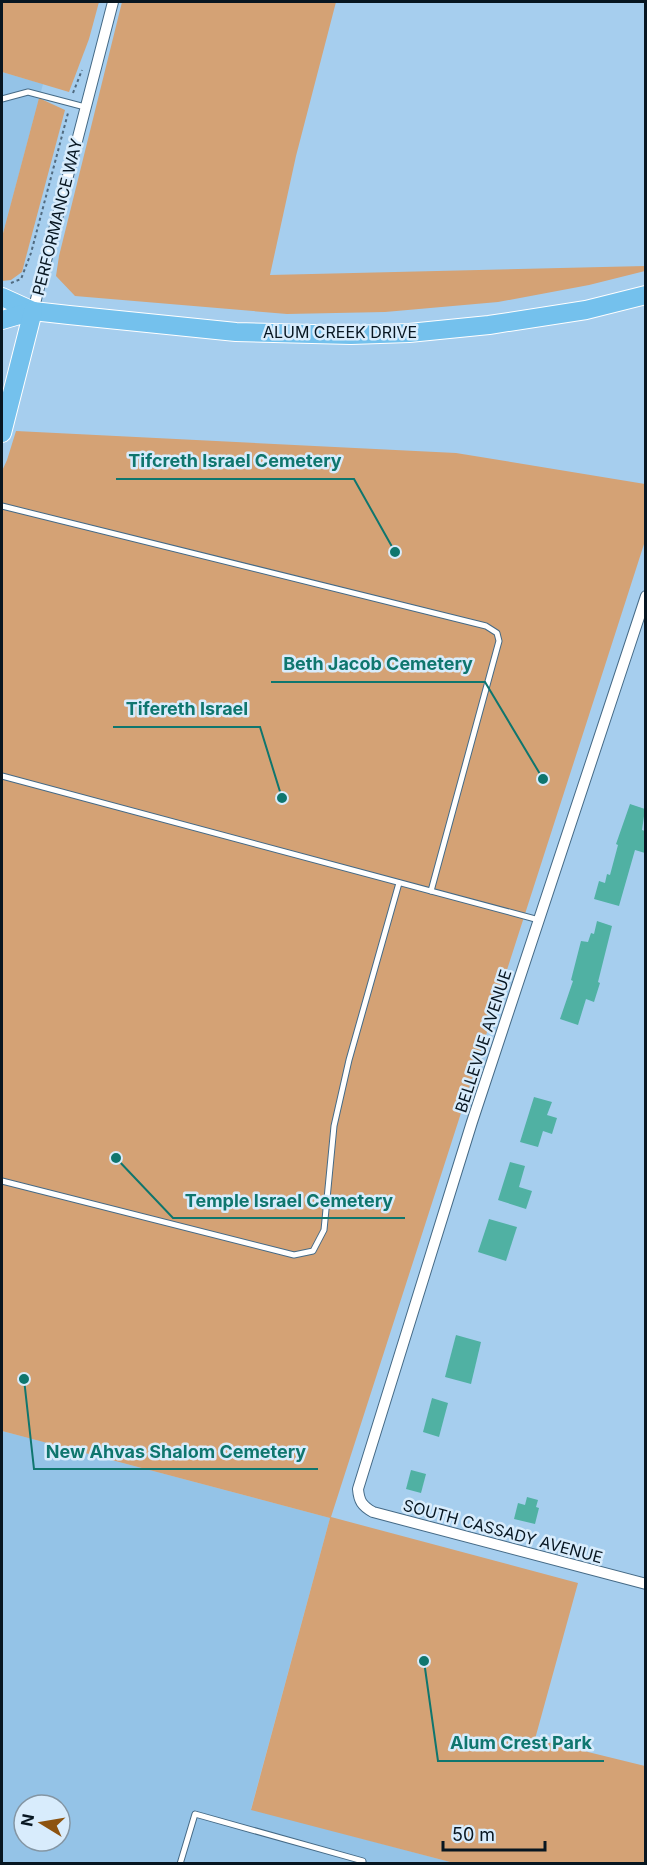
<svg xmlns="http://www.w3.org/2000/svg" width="647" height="1865" viewBox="0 0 647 1865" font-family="Inter,sans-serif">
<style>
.built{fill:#94c3e7;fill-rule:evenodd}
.green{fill:#d4a275}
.building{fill:#50b1a3}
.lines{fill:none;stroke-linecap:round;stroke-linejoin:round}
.lane-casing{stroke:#456a86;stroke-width:7}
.street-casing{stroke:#456a86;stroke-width:12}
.primary-casing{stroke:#fff;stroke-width:20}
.path{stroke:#516b80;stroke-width:2;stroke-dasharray:3 3;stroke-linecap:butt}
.lane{stroke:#fff;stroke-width:5}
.street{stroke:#fff;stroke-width:10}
.primary{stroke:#74c1ed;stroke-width:18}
.labels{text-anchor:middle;stroke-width:5;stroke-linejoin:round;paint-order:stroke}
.street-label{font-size:16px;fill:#071621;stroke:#d8ecfc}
.leader{fill:none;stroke:#0f766e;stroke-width:2}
.callout-dot{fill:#0f766e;stroke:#d8ecfc;stroke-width:2}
.callout-label{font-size:18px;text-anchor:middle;font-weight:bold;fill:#0f766e;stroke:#d8ecfc;stroke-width:5;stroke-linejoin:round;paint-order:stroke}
</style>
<rect width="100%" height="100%" fill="#a6ceee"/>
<g class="built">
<path d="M2,72L43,84L2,237Z"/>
<path d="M2,1431L330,1518L251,1809L454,1863H2ZM24,1805H60V1841H24Z"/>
</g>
<g class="green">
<path d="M2,2H99L89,39L69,92L2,72Z"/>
<path d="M122,2H336L296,156L270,275L645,266V271L589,285L498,302L385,312L287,314L75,296L56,276L59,256Z"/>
<path d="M39,98L65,110L22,272L11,280L2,281V237Z"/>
<path d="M16,431L456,453L645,484V541L331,1517L578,1583L535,1739L645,1766V1863H454L251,1810L330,1518L2,1431V471L7,460Z"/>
</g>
<g class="building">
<path d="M630,804L645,809L642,830L645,831V853L635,850L619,906L594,899L599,881L605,883L607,874L610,875L618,845L616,844Z"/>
<path d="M597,921L612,926L598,982L600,983L594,1002L586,999L578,1025L560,1019L573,981L571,980L581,941L588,942L591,933L594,934Z"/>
<path d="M534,1097L552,1102L547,1115L557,1118L552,1134L543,1131L538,1147L520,1142Z"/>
<path d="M510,1162L525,1166L519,1187L532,1191L526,1209L498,1200Z"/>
<path d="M489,1219L517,1227L506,1261L478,1252Z"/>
<path d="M456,1335L481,1342L471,1384L445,1377Z"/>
<path d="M432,1398L448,1403L439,1437L423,1432Z"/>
<path d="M411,1470L426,1474L421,1493L406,1489Z"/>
<path d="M527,1497L538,1500L536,1507L539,1508L535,1524L514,1519L518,1503L525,1505Z"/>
</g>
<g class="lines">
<g class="lane-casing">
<g id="lane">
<path d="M2,99L28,92L85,107"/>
<path d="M2,506L486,626L497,633L499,641L431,891"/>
<path d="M2,776L539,920"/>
<path d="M2,1181L294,1255L313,1251L324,1230L334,1126L349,1060L399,883"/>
<path d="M180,1864L195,1814L363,1861V1864"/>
</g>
</g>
<g class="street-casing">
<g id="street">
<path d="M33,311L113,2"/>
<path d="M646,596L472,1122L358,1489C359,1501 362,1506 373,1512L646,1584"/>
</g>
</g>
<g class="primary-casing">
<g id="primary">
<path d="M2,297L33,311L69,315L236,332L351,335L409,333L489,325L586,310L646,295"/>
<path d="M2,320L33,311"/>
<path d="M2,433L33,311"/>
</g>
</g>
<g class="path">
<path d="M73,93L82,70"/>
<path d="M11,283L21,279L31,253L68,113"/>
</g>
<use href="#lane" class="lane"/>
<use href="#street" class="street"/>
<use href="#primary" class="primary"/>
</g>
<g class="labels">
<g class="street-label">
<text transform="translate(57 217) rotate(-76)" y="6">PERFORMANCE WAY</text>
<text x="340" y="338">ALUM CREEK DRIVE</text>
<text transform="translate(483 1041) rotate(-72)" y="6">BELLEVUE AVENUE</text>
<text transform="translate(503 1531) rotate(15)" y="6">SOUTH CASSADY AVENUE</text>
</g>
</g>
<path class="leader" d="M395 552L354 479H116M543 779L485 682H271M282 798L260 727H113M116 1158L173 1218H405M24 1379L34 1469H318M424 1661L438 1761H604"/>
<g class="callout-dot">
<circle cx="395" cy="552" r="6"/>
<circle cx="543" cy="779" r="6"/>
<circle cx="282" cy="798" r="6"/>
<circle cx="116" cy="1158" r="6"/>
<circle cx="24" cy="1379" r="6"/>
<circle cx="424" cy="1661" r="6"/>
</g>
<g class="callout-label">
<text x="235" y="467">Tifcreth Israel Cemetery</text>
<text x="378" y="670">Beth Jacob Cemetery</text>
<text x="187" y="715">Tifereth Israel</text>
<text x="289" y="1207">Temple Israel Cemetery</text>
<text x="176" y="1458">New Ahvas Shalom Cemetery</text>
<text x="521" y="1749">Alum Crest Park</text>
</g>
<rect width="647" height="1865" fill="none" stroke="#071621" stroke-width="6"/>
<g transform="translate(42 1823) rotate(281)"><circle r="28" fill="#d8ecfc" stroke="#8496a4" stroke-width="1.5"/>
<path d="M0-4.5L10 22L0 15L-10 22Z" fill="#8d530f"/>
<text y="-9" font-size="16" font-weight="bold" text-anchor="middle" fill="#071621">N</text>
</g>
<path d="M443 1841v9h102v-9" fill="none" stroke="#071621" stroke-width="3"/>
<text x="452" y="1841" font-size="18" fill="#071621" stroke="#d8ecfc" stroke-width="4.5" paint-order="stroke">50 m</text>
</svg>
